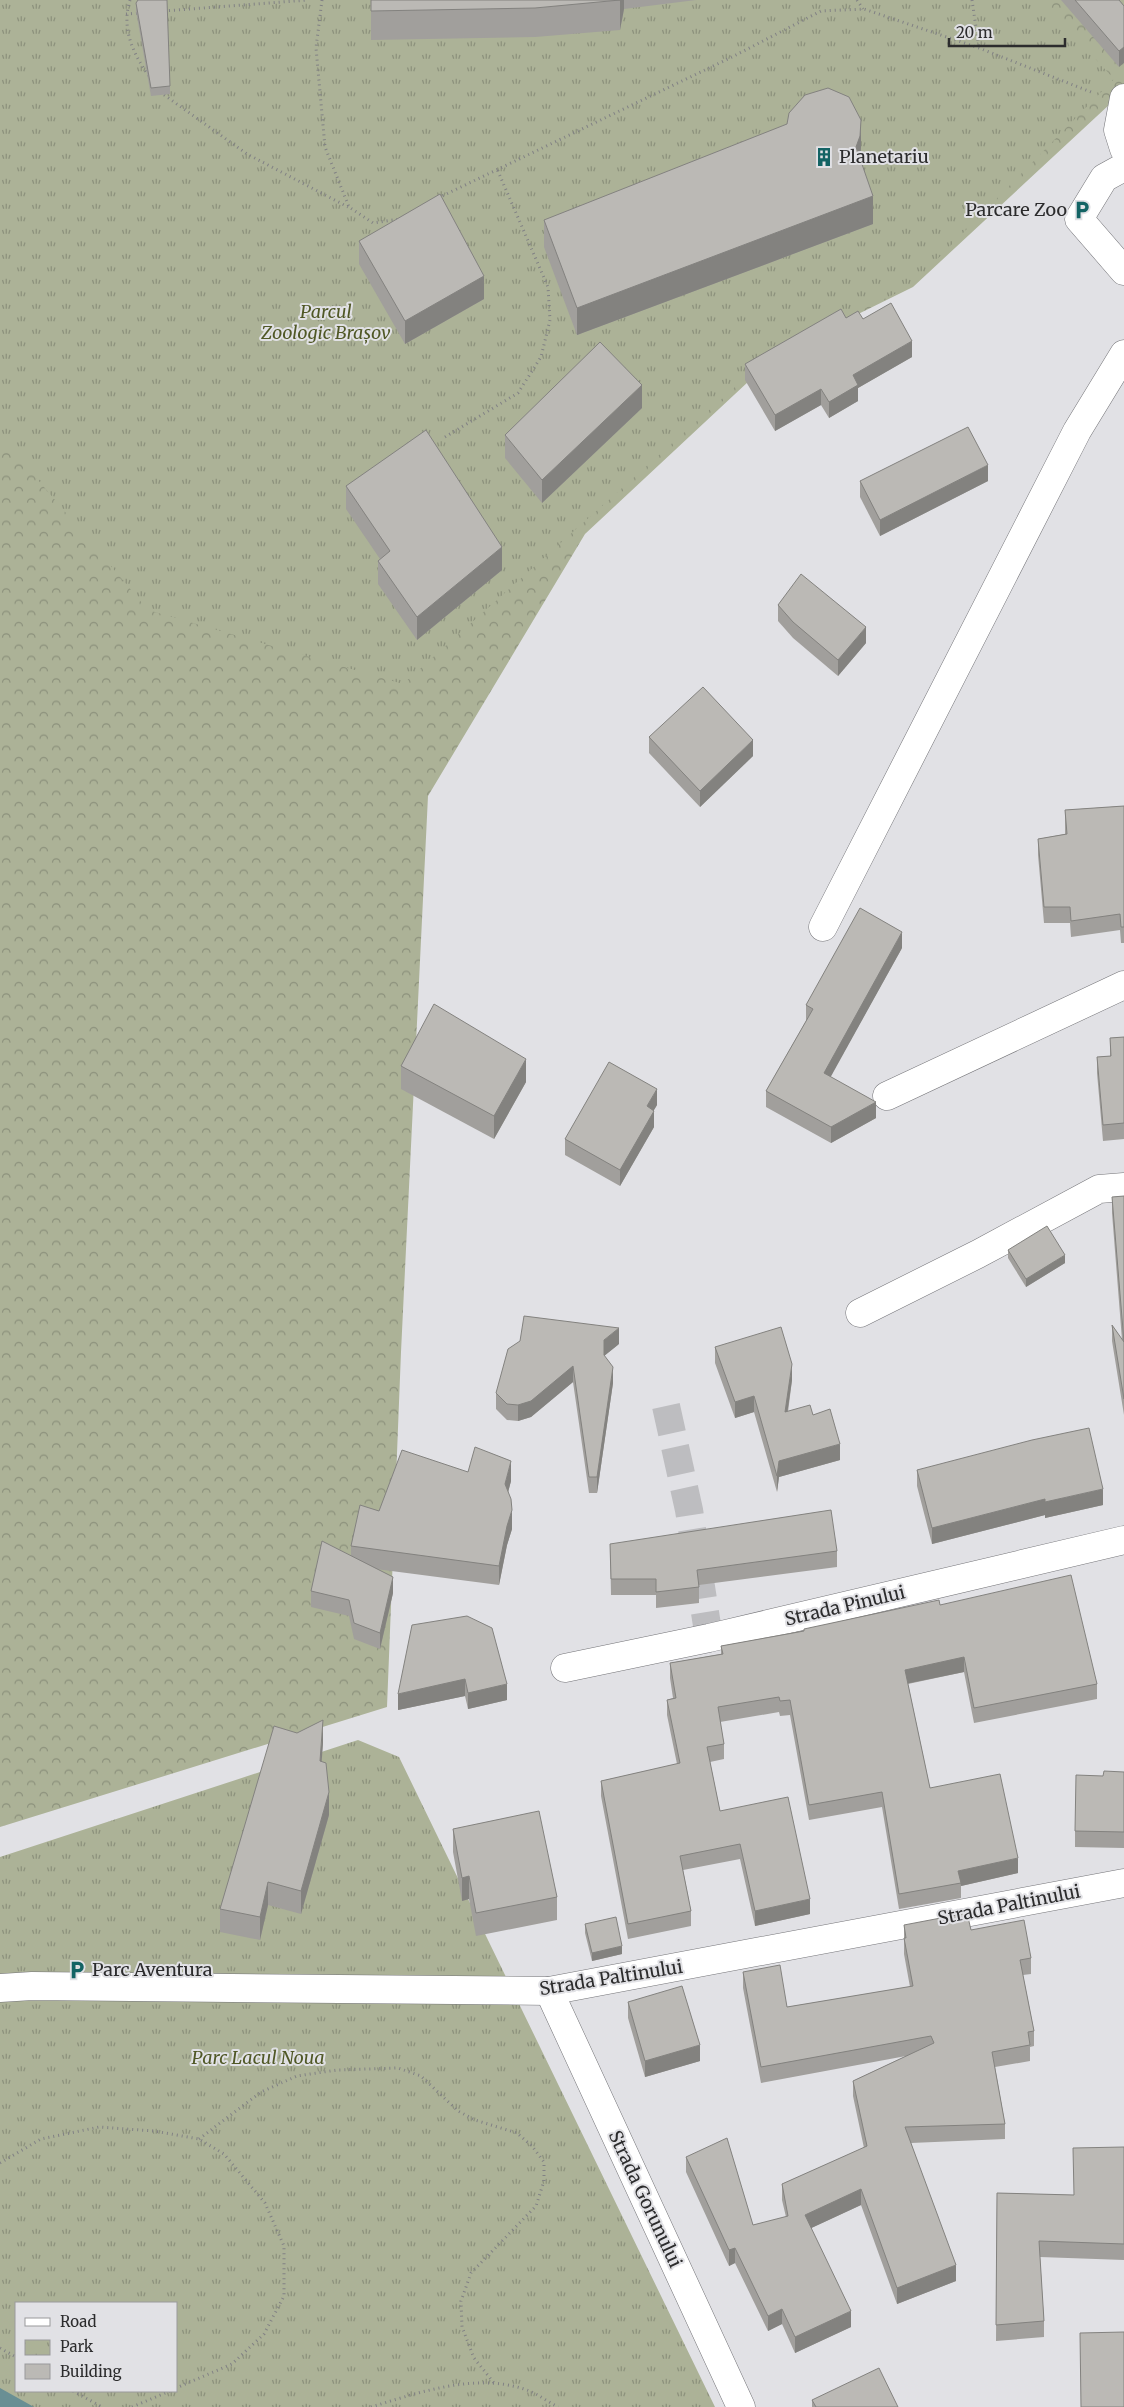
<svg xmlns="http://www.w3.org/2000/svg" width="1124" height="2407" viewBox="0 0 1124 2407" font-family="Merriweather,serif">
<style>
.forest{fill:url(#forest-crowns)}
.park{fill:url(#park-tufts);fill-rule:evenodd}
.water{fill:#698f94}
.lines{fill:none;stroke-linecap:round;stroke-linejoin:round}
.minor-tunnel{stroke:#bdbdc0;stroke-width:28;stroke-dasharray:28 14;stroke-linecap:butt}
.minor-casing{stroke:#747478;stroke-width:29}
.path{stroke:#818184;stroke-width:3;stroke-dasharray:1 4;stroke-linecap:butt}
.minor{stroke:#fff;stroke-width:28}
.wall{fill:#a19f9c}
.shaded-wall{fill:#83827f}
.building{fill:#bbb9b5;stroke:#83827f}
.labels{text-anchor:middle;stroke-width:4;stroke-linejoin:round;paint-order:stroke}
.poi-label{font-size:18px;fill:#2c2c2d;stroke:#e1e1e5;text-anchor:start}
.park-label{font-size:18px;font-style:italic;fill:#505826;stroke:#e1e1e5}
.street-label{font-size:18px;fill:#2c2c2d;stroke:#e1e1e5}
</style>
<defs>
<pattern id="forest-crowns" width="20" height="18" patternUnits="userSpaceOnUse" patternTransform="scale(1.25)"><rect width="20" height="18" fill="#acb297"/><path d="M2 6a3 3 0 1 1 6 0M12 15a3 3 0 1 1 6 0" fill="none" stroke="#8c917c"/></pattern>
<pattern id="park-tufts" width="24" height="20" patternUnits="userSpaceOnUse" patternTransform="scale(1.25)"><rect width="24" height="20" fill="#acb297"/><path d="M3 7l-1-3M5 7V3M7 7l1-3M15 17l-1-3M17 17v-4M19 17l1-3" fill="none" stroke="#8c917c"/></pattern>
</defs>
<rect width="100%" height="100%" fill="#e1e1e5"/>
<path class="forest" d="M0,0H1124V91L913,287L779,353L585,534L428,796L401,1352L387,1707L0,1827Z"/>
<g class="park">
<path d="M0,0H1041L1114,79L911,286L773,353L403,684L148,610L0,435Z"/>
<path d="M358,1740L399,1757L715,2407H0V1857ZM16,2303H176V2391H16Z"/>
</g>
<path class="water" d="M0,2388L34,2407H0Z"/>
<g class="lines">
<path class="minor-tunnel" d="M666,1406L689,1510L709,1638"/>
<g class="minor-casing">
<g id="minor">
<path d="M1124,98L1118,130L1124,149"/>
<path d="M1124,167L1104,178L1079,219L1124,271"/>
<path d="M823,927L1077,431L1124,354"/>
<path d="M887,1096L1124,985"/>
<path d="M860,1313L978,1254L1099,1189L1124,1187"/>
<path d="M565,1668L709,1638L1124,1540"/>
<path d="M0,1988L32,1986L549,1991L1124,1883"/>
<path d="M549,1991L741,2407"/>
</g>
</g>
<g class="path">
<path d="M130,0C121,28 133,54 149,76"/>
<path d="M322,0L316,48L325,147L349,207L373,223L400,219"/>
<path d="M857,0L863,9"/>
<path d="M972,0L979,48"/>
<path d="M164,11L308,0"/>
<path d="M126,14L140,13"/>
<path d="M160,92L247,154L348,207"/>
<path d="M438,198L732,57L821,11L864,9L979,48L1091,92"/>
<path d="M445,437L518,393L541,357L550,320L548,287L497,169"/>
<path d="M199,2139L261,2092L297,2076L337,2070L398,2068L421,2076L458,2111L475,2120L517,2133L532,2146L544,2162V2181L536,2206L471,2273L461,2301L462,2327L474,2358L494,2383"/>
<path d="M0,2163L41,2139L99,2127L154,2131L199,2139L224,2154L265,2203L284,2246V2296L264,2334L232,2364L176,2388"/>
<path d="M0,2348L16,2357"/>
<path d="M73,2391L102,2407"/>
<path d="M132,2407L170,2391"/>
<path d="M371,2407C421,2392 476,2372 527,2390C538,2394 548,2402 558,2407"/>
</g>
<use href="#minor" class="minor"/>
</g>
<g class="wall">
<path d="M371,0H696L624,9L620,30L535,37L371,40Z"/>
<path d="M1061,0H1119L1124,6L1119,67Z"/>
<path d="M136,3L170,86V94L151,96L136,11Z"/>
<path d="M861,147L860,159L873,224L577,335L544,247V220Z"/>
<path d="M359,241L484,299L405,344L359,264Z"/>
<path d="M846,318L863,319L912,357L858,388V401L829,418L821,405L775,431L745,380V364Z"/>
<path d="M642,408L542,503L505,458V435Z"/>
<path d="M860,481H988L880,536L860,497Z"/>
<path d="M346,486L502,570L417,640L378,584V561L380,559L346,509Z"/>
<path d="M778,605L866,643L838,676L793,638L778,621Z"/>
<path d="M649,737L753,756L700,807L649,753Z"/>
<path d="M1124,806V943H1121L1120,930L1071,937L1070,923H1044L1038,855V839L1065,834V810Z"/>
<path d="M902,948L830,1077L876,1118L831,1143L766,1107V1091L806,1021V1005Z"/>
<path d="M1124,1037V1139L1103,1141L1097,1073V1057L1110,1056V1038Z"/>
<path d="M401,1066L526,1082L494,1139L401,1089Z"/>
<path d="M657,1105L653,1111L654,1127L620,1186L565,1155V1139Z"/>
<path d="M1124,1196V1415L1112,1341V1325L1122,1340L1112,1213V1197Z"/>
<path d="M1008,1250L1065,1263L1026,1287L1008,1258Z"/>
<path d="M619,1344L604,1356L613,1383L597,1493H589L573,1382L531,1417L518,1421L507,1420L496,1409V1393Z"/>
<path d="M715,1347L792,1380L788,1412L813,1415L840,1460L779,1477L777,1492L754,1412L735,1418L715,1363Z"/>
<path d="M917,1470L1103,1505L1045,1518V1515L932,1544L917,1486Z"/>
<path d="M468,1472L511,1481L508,1492L512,1529L507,1545L499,1585L376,1569L393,1593L380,1649L354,1639L349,1616L311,1607V1591L351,1556V1546L379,1511Z"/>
<path d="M610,1544L837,1551V1567L699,1585V1603L656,1608V1595H611Z"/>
<path d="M940,1605L1097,1684V1699L974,1723L964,1672L908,1684L930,1788L1018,1873L961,1886V1898L899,1909L882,1807L809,1820L790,1715L780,1716L779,1712L720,1722L724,1744V1759L710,1762L720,1811L810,1914L755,1926L740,1859L683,1870L691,1911V1926L628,1939L601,1796V1781L677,1764L667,1715V1700L673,1698L670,1678V1663L721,1654V1646Z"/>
<path d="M467,1616L507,1700L468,1709L465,1696L398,1710Z"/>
<path d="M323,1743L321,1761L329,1815L301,1914L268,1905L260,1940L220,1932V1909Z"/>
<path d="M1124,1772V1848L1075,1847V1831L1103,1776Z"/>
<path d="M453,1829L557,1897V1920L476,1936L469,1899L462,1901L453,1852Z"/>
<path d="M585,1924L622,1954L592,1961L585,1933Z"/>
<path d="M904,1925L971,1930L1031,1958V1974L1023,1975L1034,2031V2046L1030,2047V2061L995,2067L1005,2124V2139L911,2143L956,2281L897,2304L861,2205L811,2228L851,2327L795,2353L782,2324L768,2331L735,2263L729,2266L686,2172V2157L753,2225L786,2217L782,2200V2184L864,2148L853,2096V2081L906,2056L761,2083L743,1988V1972L787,2007L910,1987L904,1954Z"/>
<path d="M628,2002L700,2061L645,2077L628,2018Z"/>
<path d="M1124,2147V2260L1040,2257L1044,2321V2337L996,2341L997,2193L1074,2195Z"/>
<path d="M812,2400L898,2407H812Z"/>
</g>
<g class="shaded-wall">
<path d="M620,0H624V9L620,30Z"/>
<path d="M1124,47V63L1119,67V51Z"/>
<path d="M861,120V147L860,164L856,147Z"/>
<path d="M873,196V224L577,335V308Z"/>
<path d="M484,276V299L405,344V321Z"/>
<path d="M912,341V357L858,388V401L829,418V402L853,375Z"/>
<path d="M642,385V408L542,503V480Z"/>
<path d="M821,389V405L775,431V415Z"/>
<path d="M988,465V481L880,536V520Z"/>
<path d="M502,547V570L417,640V617Z"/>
<path d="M866,627V643L838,676V660Z"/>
<path d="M753,740V756L700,807V791Z"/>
<path d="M902,932V948L824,1089V1073Z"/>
<path d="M526,1059V1082L494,1139V1116Z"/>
<path d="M657,1089V1105L647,1122V1106Z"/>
<path d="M876,1102V1118L831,1143V1127Z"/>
<path d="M654,1111V1127L620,1186V1170Z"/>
<path d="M1065,1255V1263L1026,1287V1279Z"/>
<path d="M619,1328V1344L604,1356V1371V1340Z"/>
<path d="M792,1364V1380L785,1428V1412Z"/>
<path d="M573,1366V1382L531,1417L518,1421V1405Z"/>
<path d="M613,1367V1383L597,1493V1477Z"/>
<path d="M754,1396V1412L735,1418V1402Z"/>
<path d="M840,1444V1460L779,1477L777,1492V1476L779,1461Z"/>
<path d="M511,1461V1481L505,1504V1484Z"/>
<path d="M1103,1489V1505L1045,1518V1502Z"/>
<path d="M1045,1499V1515L932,1544V1528Z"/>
<path d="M512,1510V1529L507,1545L499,1585V1566L507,1526Z"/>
<path d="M393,1577V1593L380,1649V1633Z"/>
<path d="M964,1657V1672L905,1684V1670Z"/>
<path d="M465,1679V1696L398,1710V1694Z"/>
<path d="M507,1684V1700L468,1709V1693Z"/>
<path d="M323,1720V1743L320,1784V1761Z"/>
<path d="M329,1792V1815L301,1914V1891Z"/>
<path d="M1018,1858V1873L961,1886L958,1871Z"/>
<path d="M469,1876V1899L462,1901V1878Z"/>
<path d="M268,1882V1905L260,1940V1917Z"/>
<path d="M810,1899V1914L755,1926V1911Z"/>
<path d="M622,1946V1954L592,1961V1953Z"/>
<path d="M700,2045V2061L645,2077V2061Z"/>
<path d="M861,2189V2205L805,2231V2215Z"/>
<path d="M735,2248V2263L729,2266V2250Z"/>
<path d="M956,2265V2281L897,2304V2288Z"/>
<path d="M782,2309V2324L768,2331V2316Z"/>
<path d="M851,2311V2327L795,2353V2337Z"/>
</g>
<g class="building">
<path d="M138,0H167L170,86L151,88L136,3Z"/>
<path d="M371,0H620L535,8L371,11Z"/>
<path d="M1075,0H1119L1124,6V47L1119,51Z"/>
<path d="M828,88L849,97L861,120L860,136L856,147L873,196L577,308L544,220L787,124L789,113L805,95Z"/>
<path d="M440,194L484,276L405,321L359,241Z"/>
<path d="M891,303L912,341L853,375L858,385L829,402L821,389L775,415L745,364L841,309L846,318L858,311L863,319Z"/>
<path d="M600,342L642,385L542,480L505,435Z"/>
<path d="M968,427L988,465L880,520L860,481Z"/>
<path d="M426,430L502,547L417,617L378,561L390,551L346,486Z"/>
<path d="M801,574L866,627L838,660L793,622L778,605Z"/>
<path d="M703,687L753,740L700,791L649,737Z"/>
<path d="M1124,806V927H1121L1120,914L1071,921L1070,907H1044L1038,839L1067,834L1065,810Z"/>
<path d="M860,908L902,932L824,1073L876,1102L831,1127L766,1091L813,1009L806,1005Z"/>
<path d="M434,1004L526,1059L494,1116L401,1066Z"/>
<path d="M1124,1037V1123L1103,1125L1097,1057L1111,1056L1110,1038Z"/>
<path d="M609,1062L657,1089L647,1106L654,1111L620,1170L565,1139Z"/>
<path d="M1124,1196V1399L1112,1325L1124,1342L1112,1197Z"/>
<path d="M1047,1226L1065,1255L1026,1279L1008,1250Z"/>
<path d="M524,1316L619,1328L604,1340V1355L613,1367L597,1477H589L573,1366L531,1401L518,1405L507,1404L496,1393L508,1349L520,1341Z"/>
<path d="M781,1327L792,1364L785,1412L810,1405L813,1415L830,1409L840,1444L779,1461L777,1476L754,1396L735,1402L715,1347Z"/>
<path d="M1089,1428L1103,1489L1045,1502V1499L932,1528L917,1470L1032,1440Z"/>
<path d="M475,1447L511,1461L505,1484L511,1499L512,1510L507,1526L499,1566L351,1546L360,1505L379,1511L402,1450L468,1472Z"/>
<path d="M831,1510L837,1551L697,1570L699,1587L656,1592V1579H611L610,1544Z"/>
<path d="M322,1541L393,1577L380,1633L354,1623L349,1600L311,1591Z"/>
<path d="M1071,1575L1097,1684L974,1708L964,1657L905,1670L930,1788L1000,1774L1018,1858L958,1871L961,1883L899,1894L882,1792L809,1805L790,1700L780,1701L779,1697L718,1707L724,1744L707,1747L720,1811L788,1797L810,1899L755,1911L740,1844L680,1856L691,1911L628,1924L601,1781L680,1763L667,1700L676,1698L670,1663L723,1654L721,1646L804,1631V1629L939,1600L940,1605Z"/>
<path d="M467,1616L492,1628L507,1684L468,1693L465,1679L398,1694L412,1625Z"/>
<path d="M323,1720L320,1761L326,1763L329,1792L301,1891L268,1882L260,1917L220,1909L274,1726L297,1733Z"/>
<path d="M1104,1771L1124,1772V1832L1075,1831L1076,1775L1103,1776Z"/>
<path d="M539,1811L557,1897L476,1913L469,1876L462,1878L453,1829Z"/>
<path d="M967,1913L971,1930L1024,1920L1031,1958L1020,1960L1034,2031L1028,2032L1030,2045L992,2052L1005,2124L905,2127L956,2265L897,2288L861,2189L805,2215L851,2311L795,2337L782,2309L768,2316L735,2248L729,2250L686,2157L727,2138L753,2225L788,2216L782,2184L867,2146L853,2081L934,2043L931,2036L761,2067L743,1972L780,1965L787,2007L913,1986L904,1938H906L904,1925Z"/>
<path d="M616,1917L622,1946L592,1953L585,1924Z"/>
<path d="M682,1986L700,2045L645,2061L628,2002Z"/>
<path d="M1124,2147V2244L1039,2241L1044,2321L996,2325L997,2193L1074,2195L1073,2148Z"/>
<path d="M1124,2332V2407H1081L1080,2333Z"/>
<path d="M879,2368L898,2407H816L812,2400Z"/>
</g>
<defs>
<g id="building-bare" transform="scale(1.5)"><path d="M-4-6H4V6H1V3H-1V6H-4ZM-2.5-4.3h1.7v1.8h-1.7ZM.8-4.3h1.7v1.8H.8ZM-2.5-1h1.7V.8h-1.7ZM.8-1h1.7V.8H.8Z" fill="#136364" stroke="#e1e1e5" stroke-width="2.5" paint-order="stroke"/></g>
<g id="parking-bare" transform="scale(1.5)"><path d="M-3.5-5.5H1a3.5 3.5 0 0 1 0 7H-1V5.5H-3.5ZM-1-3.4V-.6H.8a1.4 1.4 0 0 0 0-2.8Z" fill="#136364" stroke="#e1e1e5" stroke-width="2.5" paint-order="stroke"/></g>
</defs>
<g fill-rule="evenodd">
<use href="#building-bare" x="824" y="157"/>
<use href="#parking-bare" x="1082" y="210"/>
<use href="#parking-bare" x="77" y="1970"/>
</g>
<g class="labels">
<g class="poi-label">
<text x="839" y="163">Planetariu</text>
<text x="1067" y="216" text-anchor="end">Parcare Zoo</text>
<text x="92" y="1976">Parc Aventura</text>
</g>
<g class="park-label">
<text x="326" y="318">Parcul<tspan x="326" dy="21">Zoologic Brașov</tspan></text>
<text x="258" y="2064">Parc Lacul Noua</text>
</g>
<g class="street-label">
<text transform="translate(845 1606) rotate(-13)" y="6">Strada Pinului</text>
<text transform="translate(1009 1905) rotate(-11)" y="6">Strada Paltinului</text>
<text transform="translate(611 1978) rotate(-9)" y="6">Strada Paltinului</text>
<text transform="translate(645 2199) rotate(65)" y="6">Strada Gorunului</text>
</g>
</g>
<rect x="15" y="2302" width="162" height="90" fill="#e1e1e5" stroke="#99999b"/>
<rect x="25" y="2318" width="25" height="8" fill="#ffffff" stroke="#99999b"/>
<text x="60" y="2327" font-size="15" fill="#2c2c2d">Road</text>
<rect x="25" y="2340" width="25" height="15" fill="url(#park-tufts)" stroke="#99999b"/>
<text x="60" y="2352" font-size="15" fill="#2c2c2d">Park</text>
<rect x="25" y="2364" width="25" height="15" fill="#bbb9b5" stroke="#99999b"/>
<text x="60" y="2377" font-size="15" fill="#2c2c2d">Building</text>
<path d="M949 38v8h116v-8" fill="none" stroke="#2c2c2d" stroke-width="2.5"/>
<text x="956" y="38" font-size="15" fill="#2c2c2d" stroke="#e1e1e5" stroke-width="4" paint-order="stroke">20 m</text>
</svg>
